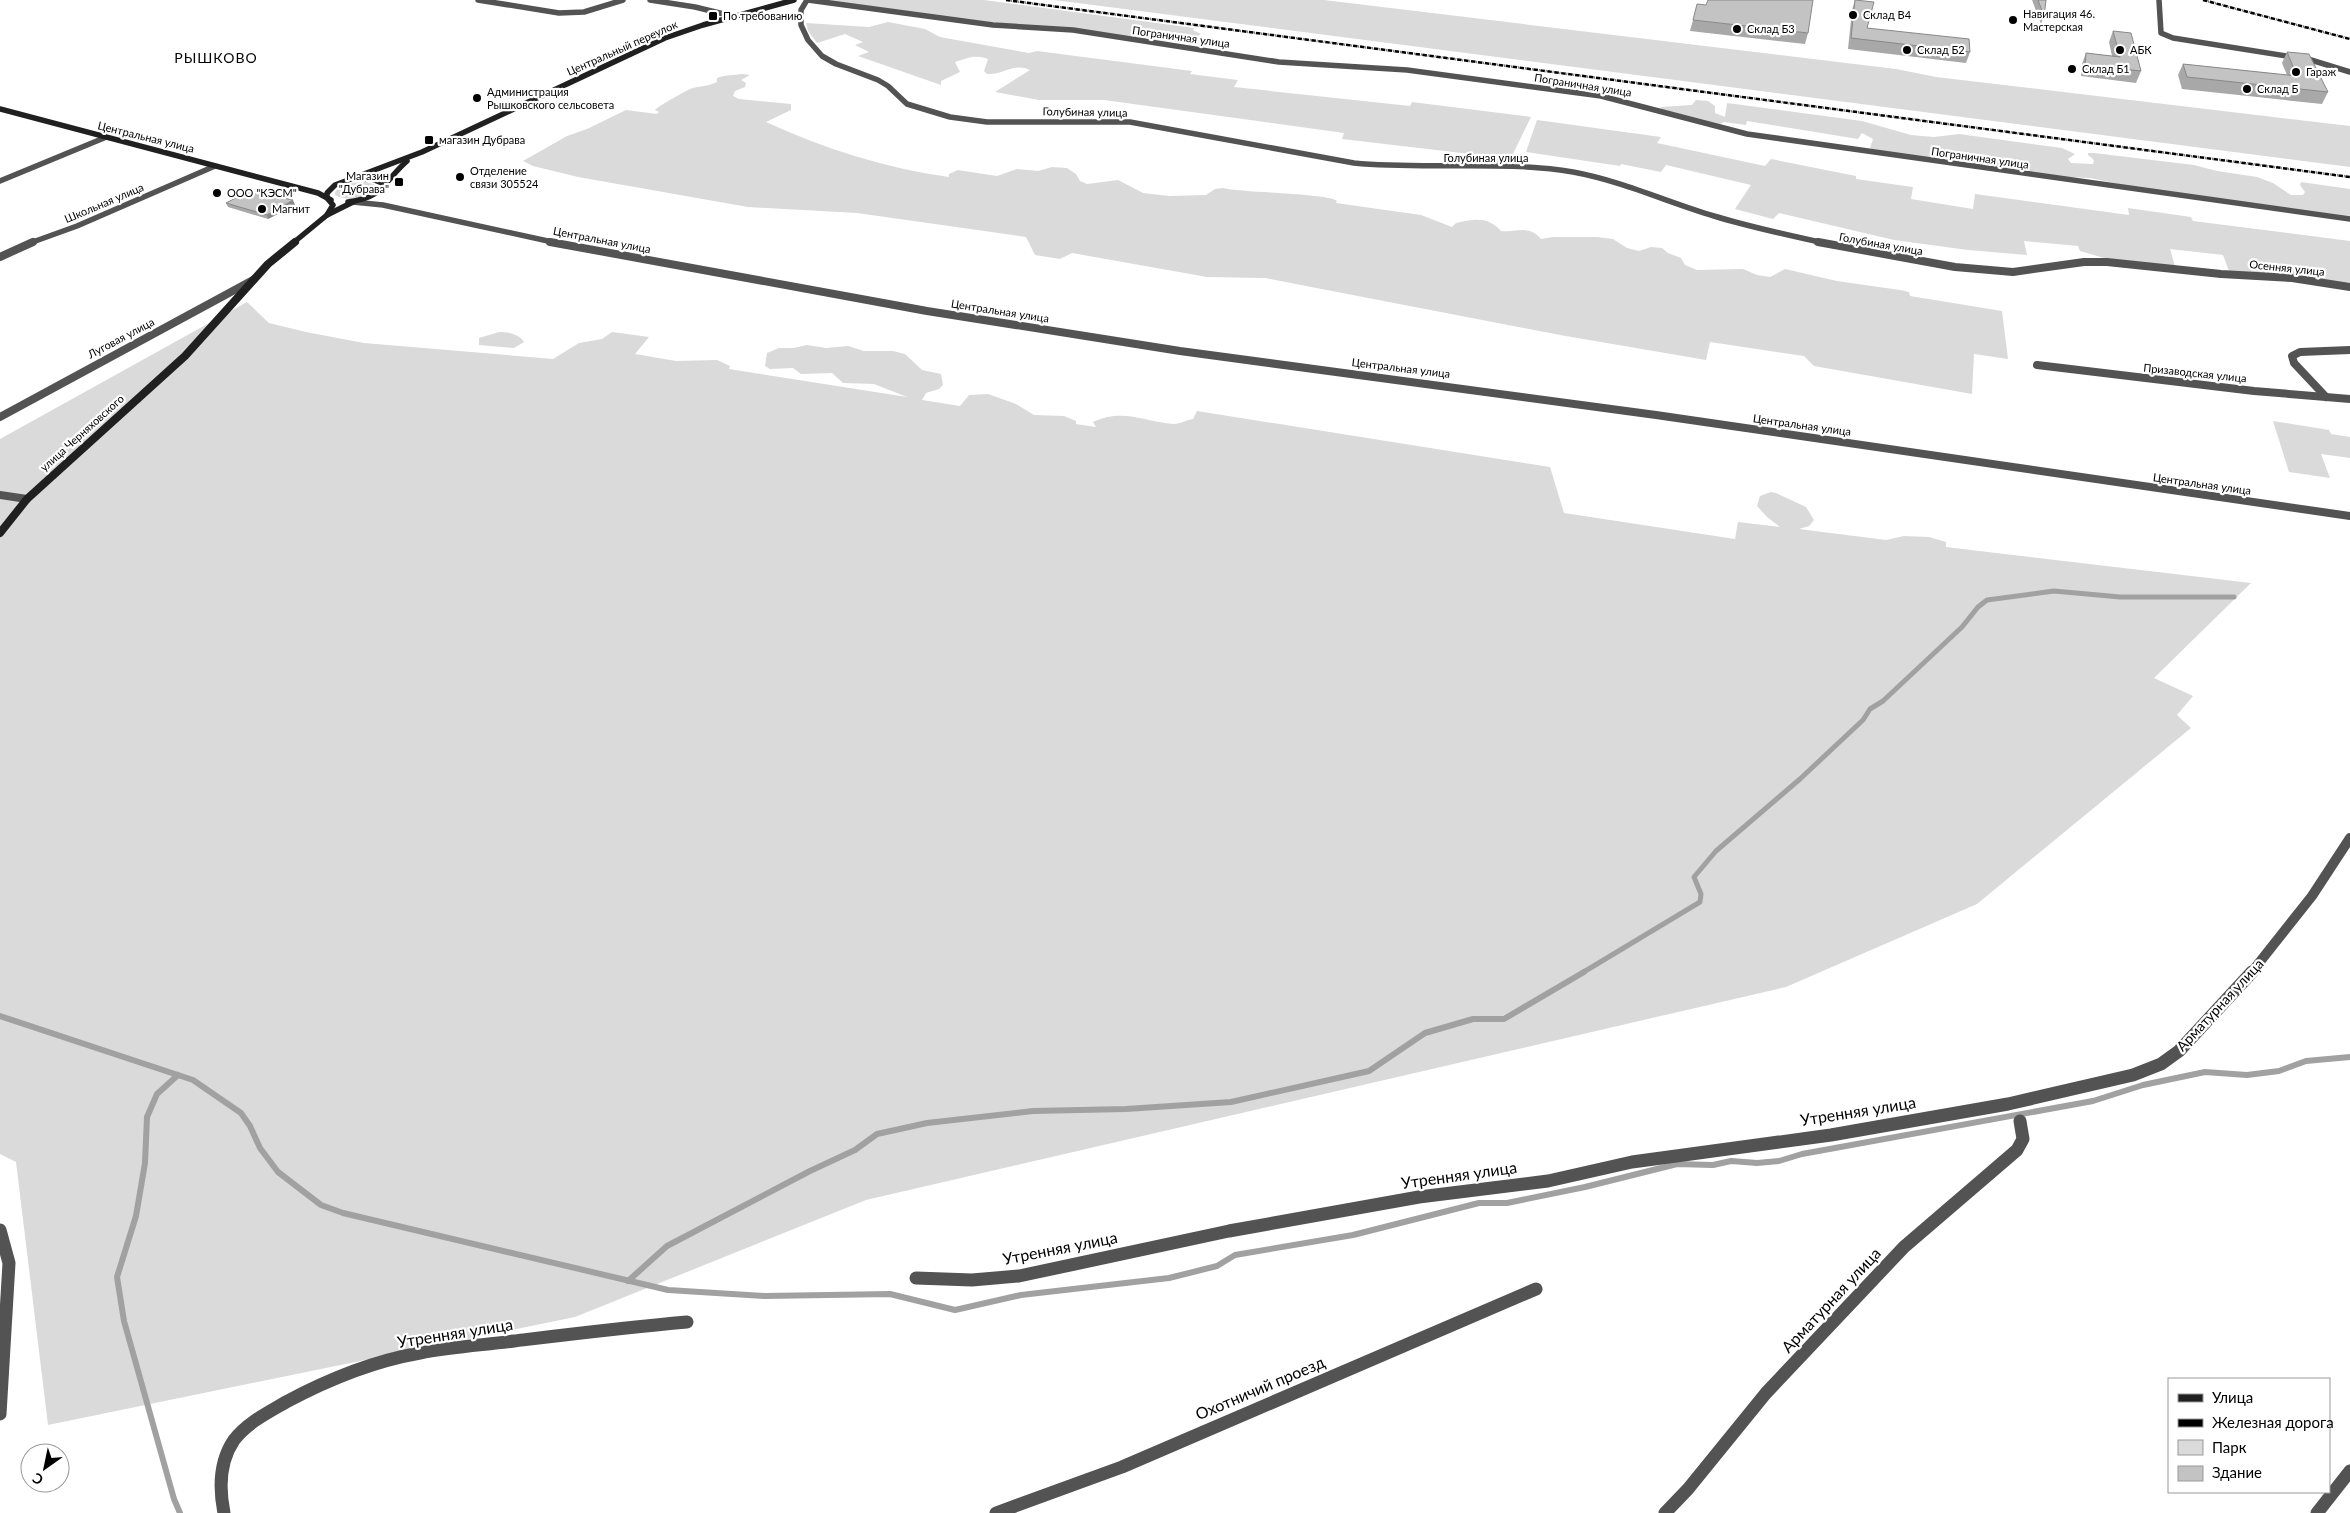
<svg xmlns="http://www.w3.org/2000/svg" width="2350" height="1513" viewBox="0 0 2350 1513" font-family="Lato,sans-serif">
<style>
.green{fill:#dadada}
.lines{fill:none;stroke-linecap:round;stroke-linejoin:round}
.stream-far1{stroke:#a1a1a1;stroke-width:5}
.stream{stroke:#a1a1a1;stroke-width:6}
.minor-far3{stroke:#535353;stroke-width:5.5}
.minor-far2{stroke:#535353;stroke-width:8}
.minor-far1{stroke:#535353;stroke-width:10}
.minor{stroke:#535353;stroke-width:13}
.secondary-far1{stroke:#202020;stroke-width:5.5}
.secondary{stroke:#202020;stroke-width:8}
.rail{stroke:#000;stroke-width:2.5;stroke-dasharray:4.5 1 0.5 1;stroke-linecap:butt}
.wall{fill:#a8a8a8}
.shaded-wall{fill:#888}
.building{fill:#c3c3c3;stroke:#888}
.poi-dot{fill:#000;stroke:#fff;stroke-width:2}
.labels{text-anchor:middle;stroke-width:4.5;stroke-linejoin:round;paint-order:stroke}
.far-poi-label{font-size:11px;fill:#000;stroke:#fff;text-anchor:start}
.far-street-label{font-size:11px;fill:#000;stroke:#fff}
.far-quarter-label{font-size:14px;letter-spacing:1px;fill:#000;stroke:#fff}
.street-label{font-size:14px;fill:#000;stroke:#fff}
.near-street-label{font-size:16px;fill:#000;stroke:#fff}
</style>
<rect width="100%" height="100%" fill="#fff"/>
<g class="green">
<path d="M821,0H984L1194,28L1193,30L1201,34L1192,40L1171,42L993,23Z"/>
<path d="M1054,0H1324L1896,69L1936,77L2350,126V167Z"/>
<path d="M888,22L925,29L940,37L1029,53L1037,51L1192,71L1190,74L1238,80L1234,87L1410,106L1412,102L1531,117L1508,164H1494L1496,157L1342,139L1344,133L1104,100H1039L995,92L1030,70C1014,62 1003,75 987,74L984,71L988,59C975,54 967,58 955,62L960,72L941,81V85L858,56L869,52L855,45L863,42L845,34L817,43L808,31L806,23L869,27Z"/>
<path d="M743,74L750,75L741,80L746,83L745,87L735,91L733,96L739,99L791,104V110L766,122C825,149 885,168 949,177V174L958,170L997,176L1017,169L1038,171L1052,167L1067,168L1076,174L1080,181L1087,184L1118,180L1143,193L1169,196L1206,195L1215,189L1223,188C1243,193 1328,193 1337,201L1336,203L1421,215L1452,227L1456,223C1474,219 1488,216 1501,231C1517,233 1529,224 1541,239L1553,237H1597L1613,239L1627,248L1639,251L1651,247L1662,248L1668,253L1681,258L1685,265L1697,270L1743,269L1757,275L1770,277L1785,269L1837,281L1900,290L1909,292L1910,296L2002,311L2008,359L1974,354L1972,394L1814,366L1804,356L1710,342L1706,360L1560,335L1265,278L1207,277L1072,253L1060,259L1035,255L1026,237L857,213L748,207L578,177L533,166L523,161L567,136L587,129L626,110L657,114L659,112L655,110C657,107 690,88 693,88C702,86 709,86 717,82V78C724,75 735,75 743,74Z"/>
<path d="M1696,100L1708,101L1715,106V113L1725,117L1727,103L1862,121L1911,135L1934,137L1959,134L2062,148L2075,154L2068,159L2071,163L2093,164L2094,160L2088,155V153H2094L2194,165L2217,171L2257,177L2273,183L2291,195H2303L2305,192L2300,185L2301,182L2350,189V217L2123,185L2090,178L2052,176L1875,150L1870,148L1873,139L1862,133L1858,139L1747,121L1746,125L1724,122L1720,124L1661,109V107L1692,105Z"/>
<path d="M1537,120L1661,137L1657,143L1765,166L1771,159L1856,176V179L1913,187L1911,199L1973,209L1975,194L2129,215L2128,208L2191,217L2193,221L2350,241V285L2229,271L2223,255L2170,249L2175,266L2104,258L2080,251L2078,246L2024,241L2027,255L1968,250L1894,240L1779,213L1773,219L1735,209L1751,185L1666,165L1661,172L1621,164L1620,166L1526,152Z"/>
<path d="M367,182L375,185V188C367,199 347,202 335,195V192C342,183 355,182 367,182Z"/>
<path d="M247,302L269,323L306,332L364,343L553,359L579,343L602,339L612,332L649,337L635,354L676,361L717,360L730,366L729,369L907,397L874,384L843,383L832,373L801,374L793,368L770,369L765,366L767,353L779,348H793L807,345L826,348L848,346L864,351H893L905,354L922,370L941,374L943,385L939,389L926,393L922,400L960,406L969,395L988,394L1016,404L1034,415L1064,416L1076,421V424L1096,427L1093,422C1124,408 1143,422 1174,424C1180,424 1186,420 1193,419L1197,411L1550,467L1564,513L1735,539L1738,522L1780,527L1767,517L1757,506L1760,496L1771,492L1776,493L1806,507L1814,520L1809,526L1799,529L1886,540L1904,536L1929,537L1946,542V547L2251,583L2154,678L2193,696L2177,715L2191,728L1977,904L1786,987L866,1200L575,1317L48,1425L16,1162L0,1154V439Z"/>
<path d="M499,332C508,332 519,334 524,342L514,348L479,345V338Z"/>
<path d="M2273,421L2329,430L2331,434L2350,437V458L2321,454L2330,478L2289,472Z"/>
</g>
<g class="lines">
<path class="stream-far1" d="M1582,973L1700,902L1701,894L1694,877L1716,851L1800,779L1863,720L1870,709L1883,701L1962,627L1978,607L1987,600L2054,591L2120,597H2234"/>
<g class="stream">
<path d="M0,1016L193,1080L241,1113L250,1126L260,1148L278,1172L321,1205L343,1213L668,1290L765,1296L890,1294L955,1310L1021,1295L1169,1278L1217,1266L1235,1255L1353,1235L1479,1203H1507L1585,1187L1677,1164L1713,1165L1731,1161L1757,1163L1779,1161L1802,1154L2093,1101L2143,1085L2205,1072L2247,1075L2279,1071L2306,1061L2350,1057"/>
<path d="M178,1075L157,1094L147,1117L145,1163L136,1216L117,1277L124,1321L174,1499L180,1513"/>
<path d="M628,1281L667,1246L810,1171L855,1150L877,1134L927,1123L1033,1111L1126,1109L1231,1102L1369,1071L1425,1033L1473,1019H1504L1584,972"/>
</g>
<g class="minor-far3">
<path d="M478,0L559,13L584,12L623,0"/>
<path d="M650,0L695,7L732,16"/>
<path d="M807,0L801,10V25L808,40L822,56L836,64L878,80L888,86L907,104L950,117L987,122H1130L1354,163C1425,170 1504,160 1573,172C1622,181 1667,202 1714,216C1750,227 1787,235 1824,243"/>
<path d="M808,0L993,25L1073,30L1279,62L1407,70L1601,96L1747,134L2350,219"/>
<path d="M2159,0L2161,33L2173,38L2311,60L2350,72"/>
<path d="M0,181L104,138"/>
<path d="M353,202L383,205L557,243"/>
<path d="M30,243L77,226L215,166"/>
</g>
<g class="minor-far2">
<path d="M550,242L927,311L1180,351L1656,415L2350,516"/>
<path d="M1818,242L1955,267L2013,272L2084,262H2107L2221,274L2292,278L2350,287"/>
<path d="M0,257L33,242"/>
<path d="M2037,365L2254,391L2350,399"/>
<path d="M2326,397L2294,363L2292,356L2300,352L2350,350"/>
<path d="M0,417L253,280"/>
<path d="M0,495L27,499"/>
</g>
<path class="minor-far1" d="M2251,973L2312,896L2350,838"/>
<g class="minor">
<path d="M0,1230L9,1263L0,1414"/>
<path d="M916,1278L972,1280L1019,1276L1229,1231L1419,1197L1548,1181L1632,1162L1831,1135L2008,1104L2133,1075L2161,1064L2179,1051L2252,972"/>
<path d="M224,1513C219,1488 219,1462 234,1440C247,1423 267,1413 286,1402C327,1380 374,1361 420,1353C451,1347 483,1345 514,1341C572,1334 629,1327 687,1322"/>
<path d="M996,1513L1122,1467L1536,1289"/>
<path d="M1665,1513L1688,1489L1766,1393L1904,1247L2017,1150L2023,1139L2020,1121"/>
<path d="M2317,1513L2350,1471"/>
</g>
<g class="secondary-far1">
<path d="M0,109L318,193L331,200"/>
<path d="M360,179H372L382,183L384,187"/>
<path d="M348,202C384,198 383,182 407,161"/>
<path d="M327,215L333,205L327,198V193L335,185L422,152L665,38L703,25L794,0"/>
<path d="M293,243L327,215L353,202"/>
</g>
<path class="secondary" d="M0,533L27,499L185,356L268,264L295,242"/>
<g class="rail">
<path d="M1006,0L2350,177"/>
<path d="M2203,0L2350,39"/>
</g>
</g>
<g class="wall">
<path d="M1855,0L1867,28L1970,52L1966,63L1848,49L1852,10Z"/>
<path d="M2032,0H2046L2044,16L2041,24Z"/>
<path d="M1693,20L1808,33L1805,44L1690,31Z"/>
<path d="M2113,31L2141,71L2136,83L2081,76L2082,64L2086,53L2112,56L2109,42Z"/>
<path d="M2287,52L2328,92L2322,104L2182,89L2178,75L2183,64L2287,75L2282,63Z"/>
<path d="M226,203L295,205L268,219L228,207Z"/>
</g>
<path class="shaded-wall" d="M293,200L295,205L268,219L267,215Z"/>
<g class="building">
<path d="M1708,0H1813L1808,33L1693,20L1697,4L1706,5Z"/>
<path d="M1855,0L1874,2L1867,28L1969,39L1970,52L1851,38Z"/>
<path d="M2038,0H2046L2044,16Z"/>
<path d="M2113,31L2131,33L2141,71L2085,65L2086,53L2120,57Z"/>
<path d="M2287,52L2309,54L2328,92L2187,77L2183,64L2297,76Z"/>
<path d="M249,191L293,200L267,215L226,203Z"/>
</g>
<g class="poi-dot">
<circle cx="1853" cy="15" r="5"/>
<rect x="708" y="11" width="10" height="10" rx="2.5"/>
<circle cx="2013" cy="20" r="5"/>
<circle cx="1737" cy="29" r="5"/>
<circle cx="1907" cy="50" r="5"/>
<circle cx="2120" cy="50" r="5"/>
<circle cx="2072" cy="69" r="5"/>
<circle cx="2296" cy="72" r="5"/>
<circle cx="2247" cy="89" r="5"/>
<circle cx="477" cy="98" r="5"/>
<rect x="424" y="135" width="10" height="10" rx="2.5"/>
<circle cx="460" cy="177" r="5"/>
<rect x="394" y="177" width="10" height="10" rx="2.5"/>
<circle cx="217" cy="193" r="5"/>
<circle cx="262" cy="209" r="5"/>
</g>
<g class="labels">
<g class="far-poi-label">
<text x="2023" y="18">Навигация 46.<tspan x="2023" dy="13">Мастерская</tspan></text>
<text x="1863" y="19">Склад В4</text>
<text x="723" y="20">По требованию</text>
<text x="1747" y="33">Склад Б3</text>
<text x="1917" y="54">Склад Б2</text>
<text x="2130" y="54">АБК</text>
<text x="2082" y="73">Склад Б1</text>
<text x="2306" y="76">Гараж</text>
<text x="2257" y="93">Склад Б</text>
<text x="487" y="96">Администрация<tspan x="487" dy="13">Рышковского сельсовета</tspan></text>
<text x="439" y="144">магазин Дубрава</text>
<text x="470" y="175">Отделение<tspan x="470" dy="13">связи 305524</tspan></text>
<text x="389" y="180" text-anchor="end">Магазин<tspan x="389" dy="13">"Дубрава"</tspan></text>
<text x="227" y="197">ООО "КЭСМ"</text>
<text x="272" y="213">Магнит</text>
</g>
<g class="far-street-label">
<text transform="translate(1181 37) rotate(8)" y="4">Пограничная улица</text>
<text transform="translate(622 48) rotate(-24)" y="4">Центральный переулок</text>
<text transform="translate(1583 85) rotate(9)" y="4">Пограничная улица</text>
<text transform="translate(1085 112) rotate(1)" y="4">Голубиная улица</text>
<text transform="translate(146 137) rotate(14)" y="4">Центральная улица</text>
<text x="1486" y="162">Голубиная улица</text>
<text transform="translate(1980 158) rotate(8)" y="4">Пограничная улица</text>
<text transform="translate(104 203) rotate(-23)" y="4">Школьная улица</text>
<text transform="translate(602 240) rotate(11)" y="4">Центральная улица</text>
<text transform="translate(1881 244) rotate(10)" y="4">Голубиная улица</text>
<text transform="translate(2287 268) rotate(6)" y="4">Осенняя улица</text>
<text transform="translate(1000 311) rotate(9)" y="4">Центральная улица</text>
<text transform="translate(121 338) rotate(-28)" y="4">Луговая улица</text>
<text transform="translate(1401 368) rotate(7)" y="4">Центральная улица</text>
<text transform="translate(2195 373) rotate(6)" y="4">Призаводская улица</text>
<text transform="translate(1802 425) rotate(8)" y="4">Центральная улица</text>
<text transform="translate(82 433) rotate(-42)" y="4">улица Черняховского</text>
<text transform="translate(2202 484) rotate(8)" y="4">Центральная улица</text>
</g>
<g class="far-quarter-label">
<text x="216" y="63">РЫШКОВО</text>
</g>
<g class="street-label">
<text transform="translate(2220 1005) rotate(-47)" y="5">Арматурная улица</text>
</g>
<g class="near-street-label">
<text transform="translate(1858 1111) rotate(-9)" y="6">Утренняя улица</text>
<text transform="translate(1459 1175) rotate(-8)" y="6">Утренняя улица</text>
<text transform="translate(1060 1248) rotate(-11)" y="6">Утренняя улица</text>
<text transform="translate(1831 1300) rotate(-47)" y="6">Арматурная улица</text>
<text transform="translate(455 1333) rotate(-9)" y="6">Утренняя улица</text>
<text transform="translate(1260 1388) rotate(-23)" y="6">Охотничий проезд</text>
</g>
</g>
<rect x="2168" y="1378" width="162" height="115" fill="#ffffff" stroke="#999999"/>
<rect x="2178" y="1394" width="25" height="8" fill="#202020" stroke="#999999"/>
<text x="2212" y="1403" font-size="15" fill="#000000">Улица</text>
<rect x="2178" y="1419" width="25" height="8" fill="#000000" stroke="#999999"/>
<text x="2212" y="1428" font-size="15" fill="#000000">Железная дорога</text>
<rect x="2178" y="1440" width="25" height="15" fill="#dadada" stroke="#999999"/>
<text x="2212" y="1453" font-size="15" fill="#000000">Парк</text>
<rect x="2178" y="1466" width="25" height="15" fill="#c3c3c3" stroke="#999999"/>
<text x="2212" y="1478" font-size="15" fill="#000000">Здание</text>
<g transform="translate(45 1468) rotate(213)"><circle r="24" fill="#ffffff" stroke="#999999"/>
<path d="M0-4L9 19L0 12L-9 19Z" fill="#000000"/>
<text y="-8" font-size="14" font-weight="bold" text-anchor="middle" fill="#000000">С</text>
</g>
</svg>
